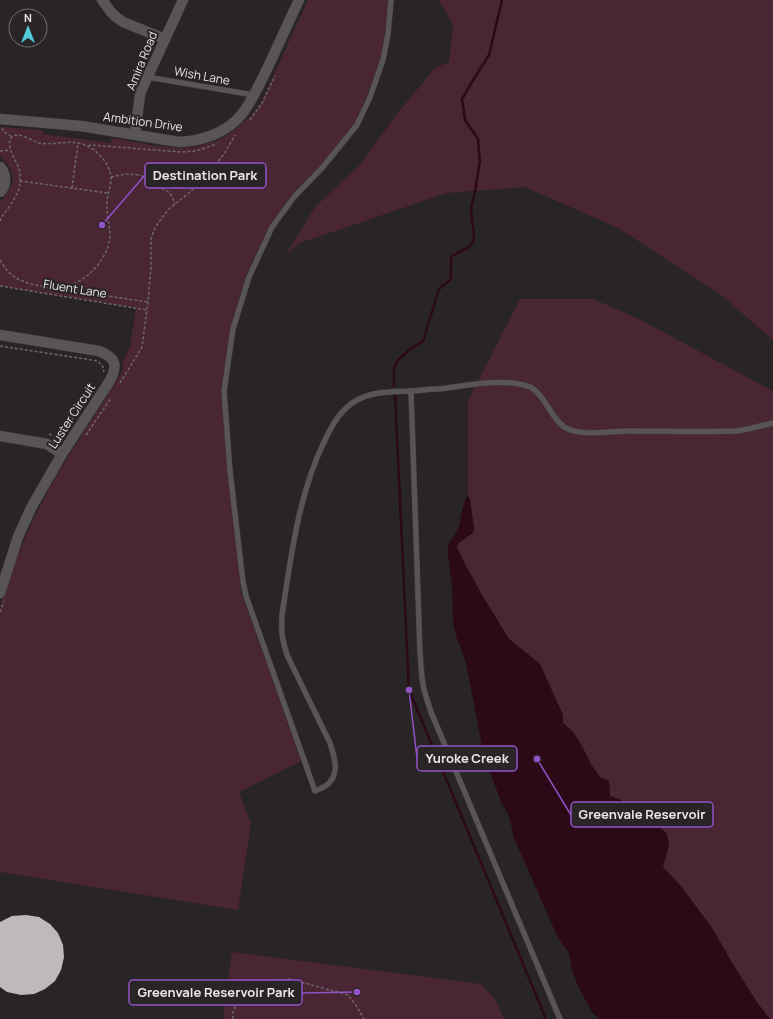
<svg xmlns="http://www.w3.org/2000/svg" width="773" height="1019" viewBox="0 0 773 1019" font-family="Manrope,sans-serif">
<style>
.green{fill:#4a2533}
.water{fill:#2c0917}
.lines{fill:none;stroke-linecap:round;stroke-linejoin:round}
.stream{stroke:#2c0917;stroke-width:2.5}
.building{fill:#beb9ba}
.service-casing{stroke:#454243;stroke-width:6}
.minor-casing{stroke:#454243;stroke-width:11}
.tertiary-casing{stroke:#454243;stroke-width:13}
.path{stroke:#6b6869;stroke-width:1.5;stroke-dasharray:3 2;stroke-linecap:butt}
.service{stroke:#595557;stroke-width:5}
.minor{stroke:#595557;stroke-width:10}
.tertiary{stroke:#595557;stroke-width:12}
.labels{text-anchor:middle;stroke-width:4;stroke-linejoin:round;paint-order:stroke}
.street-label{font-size:12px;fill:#e8e6e7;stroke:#292526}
.leader{fill:none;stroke:#9151c7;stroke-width:1.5}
.callout-dot{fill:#9151c7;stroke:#292526;stroke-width:1.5}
.callout{fill:#292526;stroke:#9151c7;stroke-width:1.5}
.callout-label{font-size:13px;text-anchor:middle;font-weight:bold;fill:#e8e6e7}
</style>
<rect width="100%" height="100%" fill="#292526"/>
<g class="green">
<path d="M308,0H388V15L380,62L354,126L319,167L292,194L269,226L246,275L230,331L221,390L228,472L241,592L301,761L239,792L251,824L238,910L0,872V607L13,567L31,524L56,476L122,372L123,368L122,363L130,347L136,308L0,286V202C10,192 18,178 8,165C6,162 1,159 0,155C0,149 0,136 0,129L2,127L43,130V134L111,143L112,138L157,146L181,148L194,147L213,142L226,136L237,128L259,107Z"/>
<path d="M439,0H773V340L720,294L618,228L525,187L447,193L297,244L285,256L315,207L359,166L396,115L435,68L449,62L453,25Z"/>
<path d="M520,299H593L639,319L773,391V1019H770L759,1005L749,990L731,961L712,928L681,887L663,867L665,857L660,827L649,825L635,818L621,800L610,796L609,781L601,778L592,766L584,750L574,733L563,723L540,664L509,639L482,595L464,562L457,547L459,543L474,528L470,499L468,496V401Z"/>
<path d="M232,952L481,984L495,999L504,1019H223Z"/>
</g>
<path class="water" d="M468,496L470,499L474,528L473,533L459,543L457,547L464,562L482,595L509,639L540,664L563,715V723L574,733L584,750L592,766L601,778L609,781L610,796L621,800L635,818L649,825L660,827L667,834L669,845L663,867L681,886L712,928L731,961L749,990L759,1005L770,1019H599L592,1012L578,986L572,970L569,953L558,938L514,838L509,816L501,802L483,752L466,663L456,636L453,623L452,587L448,554V545L451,540L456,533L459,526L462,511L466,498Z"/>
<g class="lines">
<g class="stream">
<path d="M394,386V368L398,360L409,350L423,341L439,289L451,279V257L459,252L468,248L473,242L474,232L472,221L471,210L475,191L480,161L478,139L465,120L462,99L472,82L489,55L502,0"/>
<path d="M395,395L409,690L546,1019"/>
</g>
</g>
<path class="building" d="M26,915L39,917L50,924L58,933L63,945L64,957L61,970L55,981L45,989L34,994L21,995L7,992L0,987V922L12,916Z"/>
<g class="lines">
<g class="service-casing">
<g id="service">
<path d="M391,0L388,34L383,60L370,97L357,125L322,168L294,197L272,227L249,277L233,329L224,391L230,471L243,582L246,596L315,791C319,789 326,787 329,783C340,772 334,756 330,743L287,655C282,639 281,632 282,615C291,557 298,496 324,442C332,425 341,408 359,399C375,391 392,392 409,391C419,391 428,389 438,389C465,386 505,377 530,387C545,394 552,422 568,429C583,436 612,431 628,431C665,431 701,432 737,431L748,429L773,423"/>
<path d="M147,77L254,95"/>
<path d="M411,391L420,653L422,678L424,690L431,712L560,1019"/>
</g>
</g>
<g class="minor-casing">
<g id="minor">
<path d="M102,0L111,12L116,17L123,22L165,39"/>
<path d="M0,119L81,126L179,142C202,141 227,133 242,114C252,101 259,85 267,69C278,46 288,23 299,0"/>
<path d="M135,134L140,95L142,89L183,0"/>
<path d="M0,335L99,351C117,358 118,366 109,382L62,454L31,508L18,537L0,593"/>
<path d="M0,436L47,444L62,454"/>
</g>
</g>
<g class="tertiary-casing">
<path id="tertiary" d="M0,168C5,175 6,184 0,191"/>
</g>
<g class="path">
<path d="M250,120L262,103L275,76"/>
<path d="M2,128L3,131L12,137"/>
<path d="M88,146L91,145L181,152L196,151L217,144"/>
<path d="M0,151L10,150"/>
<path d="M111,177L126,174L140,175L170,193L175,204"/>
<path d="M20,181L108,193"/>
<path d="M72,188L78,143"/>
<path d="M0,221L1,218C8,208 18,197 20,184C20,181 20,176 20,172C18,162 5,147 11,138C17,130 32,141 39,143C55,146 72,138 87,146C98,151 109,163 111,176C112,184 107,194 107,203C106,214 110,225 110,236C109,255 92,276 75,283C69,286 62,287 55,288"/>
<path d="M0,260C10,277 17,280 35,285L148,302"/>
<path d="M0,286L147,310"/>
<path d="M0,346L98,361L103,367L104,372"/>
<path d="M120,383L142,347L148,302L151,267V239L154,230L161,219L170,208L190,192L206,176L224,154L235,135"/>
<path d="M49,434L56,436L63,433L77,412"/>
<path d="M86,435L111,398"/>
<path d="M0,612L4,601"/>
<path d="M233,1019V1013L238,1000L246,992L268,981L290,979L348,995L356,1005L364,1019"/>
</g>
<use href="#service" class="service"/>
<use href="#minor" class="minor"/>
<use href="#tertiary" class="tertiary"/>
</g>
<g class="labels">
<g class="street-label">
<text transform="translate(142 61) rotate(-68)" y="4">Amira Road</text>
<text transform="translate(202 76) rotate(10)" y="4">Wish Lane</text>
<text transform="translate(143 122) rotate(8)" y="4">Ambition Drive</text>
<text transform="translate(75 289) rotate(9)" y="4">Fluent Lane</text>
<text transform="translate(72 416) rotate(-57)" y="4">Luster Circuit</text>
</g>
</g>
<path class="leader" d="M102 225L145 175M409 690L417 758M537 759L571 815M357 992L302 993"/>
<g class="callout-dot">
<circle cx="102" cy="225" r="4"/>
<circle cx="409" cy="690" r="4"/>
<circle cx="537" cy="759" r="4"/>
<circle cx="357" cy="992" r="4"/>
</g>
<g class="callout">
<rect x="145" y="163" width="121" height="25" rx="4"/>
<rect x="417" y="746" width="100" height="25" rx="4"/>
<rect x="571" y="802" width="142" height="25" rx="4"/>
<rect x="129" y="980" width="173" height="25" rx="4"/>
</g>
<g class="callout-label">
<text x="205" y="180">Destination Park</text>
<text x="467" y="763">Yuroke Creek</text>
<text x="642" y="819">Greenvale Reservoir</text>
<text x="216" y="997">Greenvale Reservoir Park</text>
</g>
<g transform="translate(28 28)"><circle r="19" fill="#292526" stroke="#757273"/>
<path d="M0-3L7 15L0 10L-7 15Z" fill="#53cbdb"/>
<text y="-6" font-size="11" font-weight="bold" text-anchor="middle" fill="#e8e6e7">N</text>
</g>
</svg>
